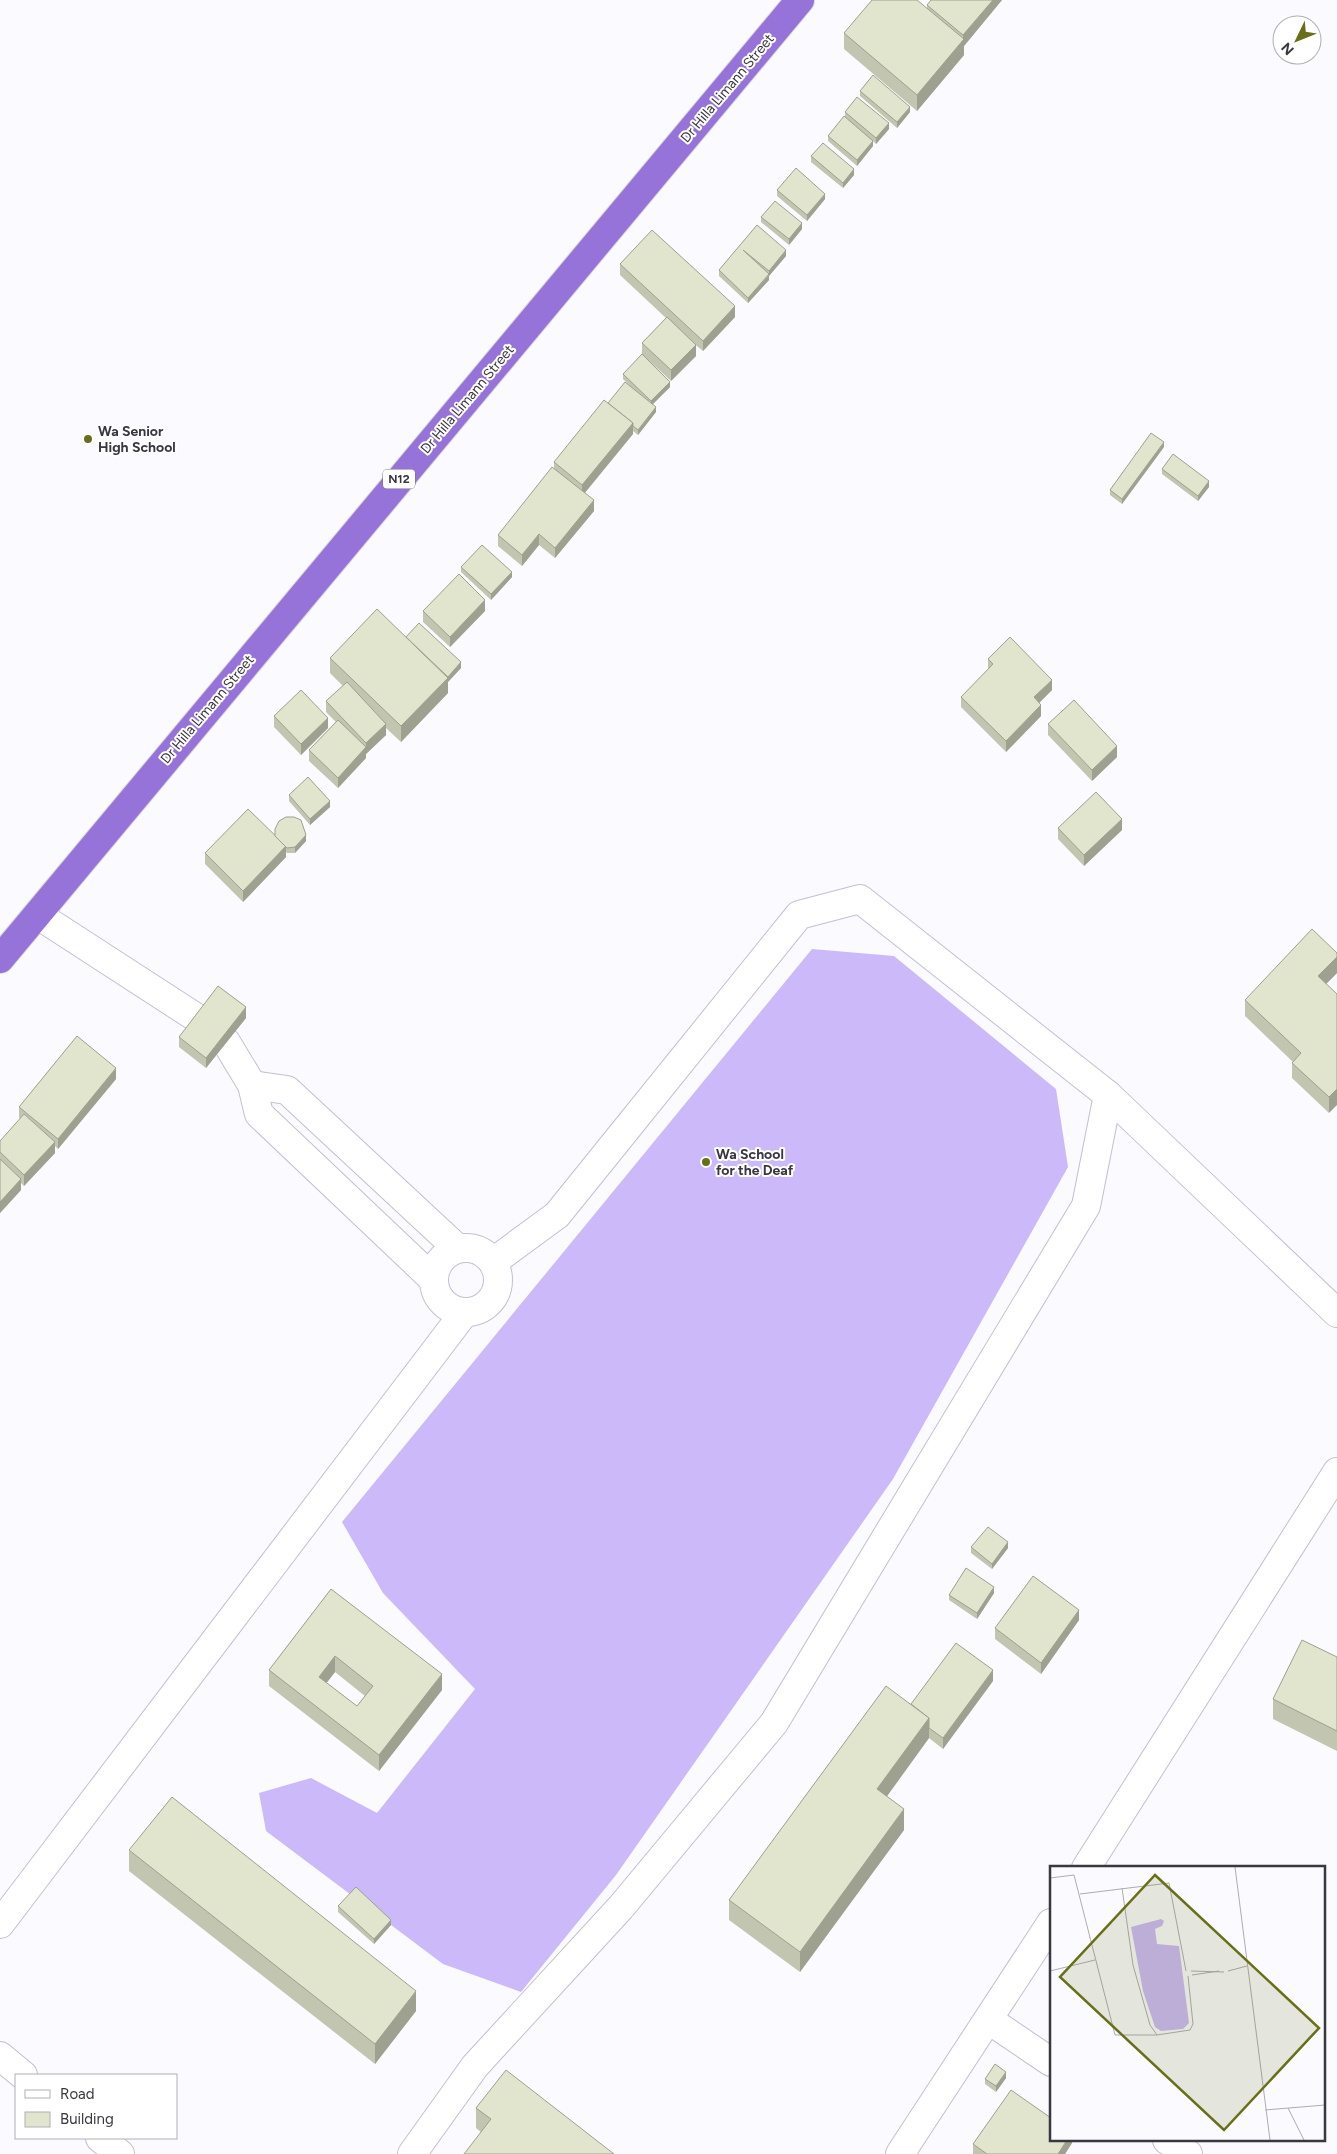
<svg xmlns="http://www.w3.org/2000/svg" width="1337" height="2154" viewBox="0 0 1337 2154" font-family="Figtree,sans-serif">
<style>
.forest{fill:#ccb9fa}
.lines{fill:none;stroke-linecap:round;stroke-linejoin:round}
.minor-casing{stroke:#c4bed5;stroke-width:30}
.highway-casing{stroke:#d7d7d9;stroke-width:30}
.minor{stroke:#fff;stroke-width:28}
.highway{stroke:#9673d8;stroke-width:28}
.wall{fill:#c2c5b0;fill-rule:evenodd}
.shaded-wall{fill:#9ea090}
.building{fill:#e1e5cd;stroke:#9ea090;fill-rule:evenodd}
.poi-dot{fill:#686f16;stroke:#fff;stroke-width:2}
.labels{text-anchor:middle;stroke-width:4;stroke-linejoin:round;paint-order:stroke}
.shield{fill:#fff;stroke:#747379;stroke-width:1}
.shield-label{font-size:12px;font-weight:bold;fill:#393740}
.street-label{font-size:14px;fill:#393740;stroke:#fff}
.poi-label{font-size:14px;font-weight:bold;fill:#393740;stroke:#fff;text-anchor:start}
.inset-road{fill:none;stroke:#adacb3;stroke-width:1}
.view{fill:#686f16;fill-opacity:0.15;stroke:#686f16;stroke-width:2.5}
.inset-edge{fill:none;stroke:#393740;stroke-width:2.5}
</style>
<rect width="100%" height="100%" fill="#fbfaff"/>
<path class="forest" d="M812,949L894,956L1056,1089L1068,1167L893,1479L616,1875L521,1992L443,1964L266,1831L259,1793L311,1778L377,1813L475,1689L383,1593L342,1522Z"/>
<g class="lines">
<g class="minor-casing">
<g id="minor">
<path d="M38,915L200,1020"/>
<path d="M226,1042L252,1085L259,1114L433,1279"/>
<path d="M252,1085L287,1090L457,1248"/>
<circle cx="466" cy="1280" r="32"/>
<path d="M493,1262L557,1215L799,915L860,899L1108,1095L1337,1313"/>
<path d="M1086,1868L1337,1472"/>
<path d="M0,1924L464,1313"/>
<path d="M989,2020L1051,2062"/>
<path d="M0,2056L23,2075"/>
<path d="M100,2138L120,2154"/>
<path d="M1167,2140L1188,2154"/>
<path d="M412,2154L475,2066L621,1907L774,1723L1086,1206L1108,1095"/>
<path d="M900,2154L1051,1923"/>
</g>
</g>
<g class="highway-casing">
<path id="highway" d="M0,959L800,0"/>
</g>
<use href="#minor" class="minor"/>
<use href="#highway" class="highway"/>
</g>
<g class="wall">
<path d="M1002,0L964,46V55L917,111L844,49V33L927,8V5Z"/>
<path d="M860,91L910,112L897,128L860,96Z"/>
<path d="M845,112L889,129L876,144L873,141V146L857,166L828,141V136L845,117Z"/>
<path d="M811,156L854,175L843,188L811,162Z"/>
<path d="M777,190L825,199L807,221L777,196Z"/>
<path d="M761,217L802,229L789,245L761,222Z"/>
<path d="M757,225L786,256L769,276V280L748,303L719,276V270Z"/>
<path d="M620,264L735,317L703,351L691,341L696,356L671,381L642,354V343L666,318L620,275Z"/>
<path d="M623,374L670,387L653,404L656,412L638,435L633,431V434L585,493L594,511L555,558L539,545L522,566L498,546V535L554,469V462L608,403L633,389L623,379Z"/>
<path d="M1164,447L1122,504L1110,495V490Z"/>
<path d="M1162,469L1209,487L1198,501L1162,474Z"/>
<path d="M461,567L512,577L491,600L461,572Z"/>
<path d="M423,611H485L450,647L423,622Z"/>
<path d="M406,637L461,668L448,682V693L401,742L386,728V735L366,754V758L338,788L309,761V750L336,722L326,712V701L343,686L330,673V658Z"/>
<path d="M988,659L1052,690L1039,703L1041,716L1006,752L961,707V697L988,670Z"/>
<path d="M274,716L328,728L301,755L274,727Z"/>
<path d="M1048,724L1117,757L1092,781L1048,735Z"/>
<path d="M289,795L330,807L310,825L289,801Z"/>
<path d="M1058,828L1122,830L1084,866L1058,839Z"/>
<path d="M275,836L306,841L295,853H287L286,852V857L243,902L205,864V853Z"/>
<path d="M1337,953V973L1326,984L1337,994L1329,1113L1292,1078V1063L1293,1062L1245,1016V1000Z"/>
<path d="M246,1018L206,1068L179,1047V1037Z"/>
<path d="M116,1079L58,1149L55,1146V1153L24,1186L21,1183V1190L0,1213V1141L20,1119L19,1117V1107Z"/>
<path d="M971,1547L1008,1548L992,1569L971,1553Z"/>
<path d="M331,1589L442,1690L379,1771L269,1686V1670ZM335,1672L365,1696L357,1706L326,1683Z"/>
<path d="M994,1593L977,1619L949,1600V1595Z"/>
<path d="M1079,1620L1041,1674L995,1639V1628Z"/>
<path d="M1337,1657V1751L1273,1719V1699Z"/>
<path d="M993,1681L943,1749L929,1738L887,1796L904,1830L800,1972L729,1920V1900L911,1704Z"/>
<path d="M129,1850L416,2011L375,2064L129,1871Z"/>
<path d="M338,1906L391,1925L374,1944L338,1912Z"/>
<path d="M1006,2078L996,2092L985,2084V2079Z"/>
<path d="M476,2108L614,2154L481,2132L476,2128Z"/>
<path d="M1072,2140V2143L1065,2154H973V2144Z"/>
</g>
<g class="shaded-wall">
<path d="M993,0H1002L964,46V55L917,111V95L963,40V35Z"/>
<path d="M910,107V112L897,128V122Z"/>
<path d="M889,123V129L876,144V138Z"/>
<path d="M873,141V146L857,166V160Z"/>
<path d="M854,169V175L843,188V183Z"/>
<path d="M825,194V199L807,221V215Z"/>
<path d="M802,223V229L789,245V239Z"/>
<path d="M786,250V256L769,276V280L748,303V298L769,275V271Z"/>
<path d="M735,306V317L703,351V341Z"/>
<path d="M696,345V356L671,381V370Z"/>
<path d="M670,382V387L651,406V401Z"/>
<path d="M656,407V412L638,435V430Z"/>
<path d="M633,423V434L582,496V485Z"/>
<path d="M1164,442V447L1122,504V499Z"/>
<path d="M1209,481V487L1198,501V496Z"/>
<path d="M594,500V511L555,558V548Z"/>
<path d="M539,534V545L522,566V555Z"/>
<path d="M512,572V577L491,600V594Z"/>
<path d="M485,600V611L450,647V637Z"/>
<path d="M461,662V668L448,682V693L401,742V726Z"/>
<path d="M1052,680V690L1034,708V697Z"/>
<path d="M1041,705V716L1006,752V741Z"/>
<path d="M328,718V728L301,755V744Z"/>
<path d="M386,724V735L366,754V743Z"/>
<path d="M1117,746V757L1092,781V770Z"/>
<path d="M366,747V758L338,788V778Z"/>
<path d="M330,801V807L310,825V819Z"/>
<path d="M1122,819V830L1084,866V855Z"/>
<path d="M306,835V841L295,853V847Z"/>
<path d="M286,846V857L243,902V891Z"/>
<path d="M1337,957V973L1318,992V976Z"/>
<path d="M246,1007V1018L206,1068V1058Z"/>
<path d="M116,1068V1079L58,1149V1139Z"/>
<path d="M1337,1089V1105L1329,1113V1097Z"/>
<path d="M55,1142V1153L24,1186V1175Z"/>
<path d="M21,1179V1190L0,1213V1202Z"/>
<path d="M1008,1542V1548L992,1569V1564Z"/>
<path d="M994,1587V1593L977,1619V1613Z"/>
<path d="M1079,1610V1620L1041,1674V1663Z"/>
<path d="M335,1656V1672L319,1693V1677Z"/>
<path d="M993,1670V1681L943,1749V1738Z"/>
<path d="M442,1674V1690L379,1771V1755Z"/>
<path d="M929,1718V1738L877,1810V1789Z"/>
<path d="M904,1809V1830L800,1972V1952Z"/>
<path d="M391,1920V1925L374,1944V1939Z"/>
<path d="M416,1991V2011L375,2064V2044Z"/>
<path d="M1006,2072V2078L996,2092V2086Z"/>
<path d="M1067,2140H1072V2143L1065,2154H1058Z"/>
</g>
<g class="building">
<path d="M872,0H917L964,39L917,95L844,33Z"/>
<path d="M931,0H993L963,35L927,5Z"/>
<path d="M873,75L910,107L897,122L860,91Z"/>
<path d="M857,97L889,123L876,138L845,112Z"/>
<path d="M844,116L873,141L857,160L828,136Z"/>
<path d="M823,143L854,169L843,183L811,156Z"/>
<path d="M796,168L825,194L807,215L777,190Z"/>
<path d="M775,201L802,223L789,239L761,217Z"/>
<path d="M757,225L786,250L769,271L743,250L769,274L748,298L719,270Z"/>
<path d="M652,230L735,306L703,341L620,264Z"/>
<path d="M667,317L696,345L671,370L642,343Z"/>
<path d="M642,354L670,382L651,401L623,374Z"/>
<path d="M625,382L656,407L638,430L633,426V423L608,403Z"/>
<path d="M604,400L633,423L582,485L554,462Z"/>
<path d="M1151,433L1164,442L1122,499L1110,490Z"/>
<path d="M1173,454L1209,481L1198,496L1162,469Z"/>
<path d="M552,467L594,500L555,548L539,534L522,555L498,535Z"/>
<path d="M482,545L512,572L491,594L461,567Z"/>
<path d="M459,574L485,600L450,637L423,611Z"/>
<path d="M377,609L448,678L401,726L330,658Z"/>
<path d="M419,623L461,662L448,677L406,637Z"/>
<path d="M1010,637L1052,680L1034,697L1041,705L1006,741L961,697L993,664L988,659Z"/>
<path d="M347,682L386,724L366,743L326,701Z"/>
<path d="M301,690L328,718L301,744L274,716Z"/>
<path d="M1074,700L1117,746L1092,770L1048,724Z"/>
<path d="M338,720L366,747L338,778L309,750Z"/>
<path d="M308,777L330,801L310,819L289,795Z"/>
<path d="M1096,792L1122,819L1084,855L1058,828Z"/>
<path d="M248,809L286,846L243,891L205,853Z"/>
<path d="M286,817H294L301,820L306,835L295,847L287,848L275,836V829L279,821Z"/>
<path d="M1312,929L1337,953V957L1318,976L1337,994V1089L1329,1097L1292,1063L1301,1053L1245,1000Z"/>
<path d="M218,986L246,1007L206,1058L179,1037Z"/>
<path d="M77,1036L116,1068L58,1139L19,1107Z"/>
<path d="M24,1114L55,1142L24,1175L0,1152V1141Z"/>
<path d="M0,1159L21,1179L0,1202Z"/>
<path d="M988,1527L1008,1542L992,1564L971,1547Z"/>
<path d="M966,1568L994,1587L977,1613L949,1595Z"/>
<path d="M1033,1576L1079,1610L1041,1663L995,1628Z"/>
<path d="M331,1589L442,1674L379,1755L269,1670ZM335,1656L373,1686L357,1706L319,1677Z"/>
<path d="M1302,1640L1337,1657V1731L1273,1699Z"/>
<path d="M956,1643L993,1670L943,1738L929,1728V1718L911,1704Z"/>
<path d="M886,1686L929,1718L877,1789L904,1809L800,1952L729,1900Z"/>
<path d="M172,1797L416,1991L375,2044L129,1850Z"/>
<path d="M356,1887L391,1920L374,1939L338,1906Z"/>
<path d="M995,2064L1006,2072L996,2086L985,2079Z"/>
<path d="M506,2070L614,2154H464L491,2119L476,2108Z"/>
<path d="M1011,2090L1051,2118V2140H1067L1058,2154H987L973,2144Z"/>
</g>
<g class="poi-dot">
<circle cx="88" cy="439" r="5"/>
<circle cx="706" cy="1162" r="5"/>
</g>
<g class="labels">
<rect class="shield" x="383" y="469.5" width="32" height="19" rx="4"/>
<g class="shield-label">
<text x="399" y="483">N12</text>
</g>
<g class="street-label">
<text transform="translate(727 88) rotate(-50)" y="5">Dr Hilla Limann Street</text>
<text transform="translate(467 399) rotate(-50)" y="5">Dr Hilla Limann Street</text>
<text transform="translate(207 709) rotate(-50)" y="5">Dr Hilla Limann Street</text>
</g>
<g class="poi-label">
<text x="98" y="436">Wa Senior<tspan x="98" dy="16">High School</tspan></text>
<text x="716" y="1159">Wa School<tspan x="716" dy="16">for the Deaf</tspan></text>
</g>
</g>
<g transform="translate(1050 1866)">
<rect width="275" height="275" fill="#fbfaff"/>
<path d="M111,53L114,55L112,60L105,63L107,78L129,80L139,157L133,163L111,165L105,161L93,125L81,61Z" fill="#ccb9fa"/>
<path class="inset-road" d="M185,1L220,274M0,12L24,9L65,169H107L140,164L143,158L138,110M72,22L83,99L100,159L107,169M30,28L119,17L136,105M0,105L45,94M141,105L174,106M178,105L197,100M142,109L169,105M238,242L254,274M215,244L275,239"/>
<path class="view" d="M105,9L269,162L174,264L10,111Z"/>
<rect width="275" height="275" class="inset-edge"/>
</g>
<rect x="15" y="2074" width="162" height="65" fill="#ffffff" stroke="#b0afb3"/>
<rect x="25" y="2090" width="25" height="8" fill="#ffffff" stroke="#b0afb3"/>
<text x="60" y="2099" font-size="15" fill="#393740">Road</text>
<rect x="25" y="2112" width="25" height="15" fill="#e1e5cd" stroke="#b0afb3"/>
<text x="60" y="2124" font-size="15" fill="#393740">Building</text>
<g transform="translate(1297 40) rotate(227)"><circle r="24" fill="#ffffff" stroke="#b0afb3"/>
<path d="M0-4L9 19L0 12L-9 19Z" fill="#686f16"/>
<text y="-8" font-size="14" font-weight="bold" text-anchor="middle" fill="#393740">N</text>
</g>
</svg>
